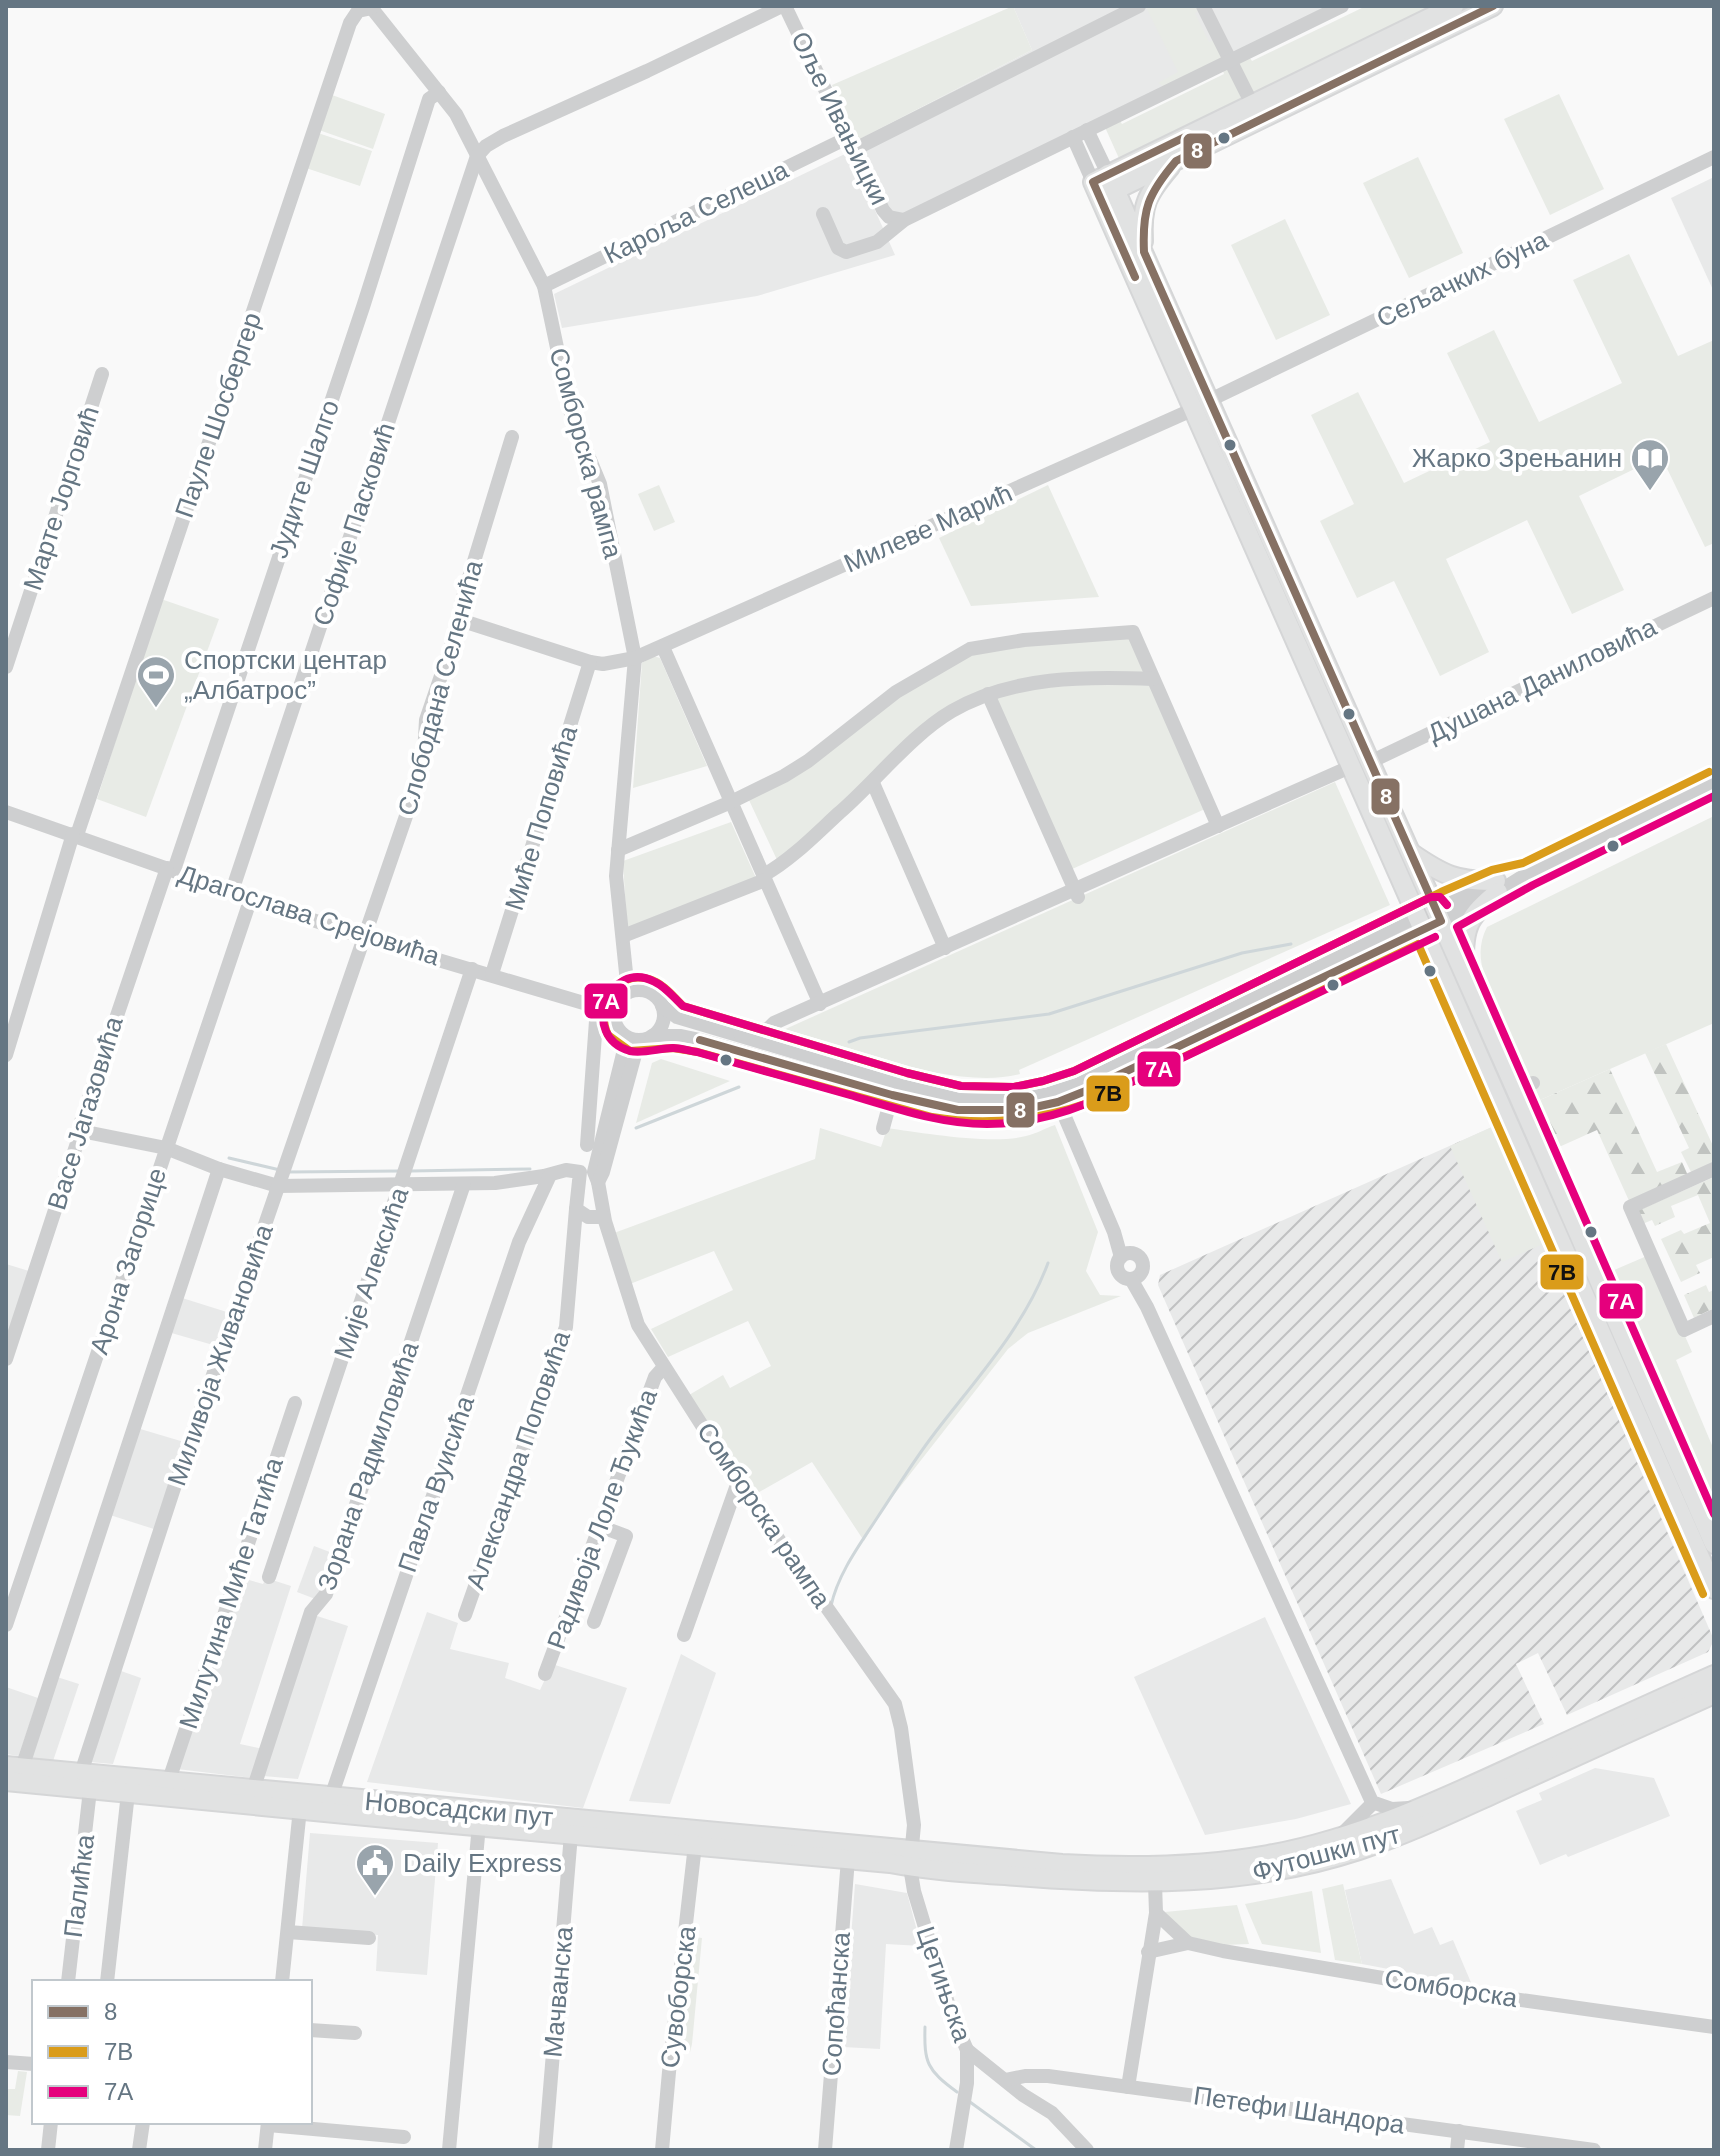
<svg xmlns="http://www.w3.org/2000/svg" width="1720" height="2156" viewBox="0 0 1720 2156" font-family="Arial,sans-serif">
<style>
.built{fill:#e8e9e9}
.industrial{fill:url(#industrial-furrows)}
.green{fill:#e8ebe6}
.forest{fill:url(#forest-firs)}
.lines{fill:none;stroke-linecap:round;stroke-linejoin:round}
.stream{stroke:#ced6d9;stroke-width:3}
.major-casing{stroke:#d5d6d7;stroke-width:22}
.minor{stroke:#cecfd0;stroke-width:14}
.major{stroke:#e1e2e2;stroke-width:18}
.bus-1-casing{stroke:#fff;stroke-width:14}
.bus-2-casing{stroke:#fff;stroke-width:14}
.bus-3-casing{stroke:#fff;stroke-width:14}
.bus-1{stroke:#867164;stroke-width:8}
.bus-2{stroke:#da9c1a;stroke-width:8}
.bus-3{stroke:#e5007d;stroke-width:8}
.bus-dot{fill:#657683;stroke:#fff;stroke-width:3}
.labels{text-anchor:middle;stroke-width:8;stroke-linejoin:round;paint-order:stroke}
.street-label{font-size:26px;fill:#657683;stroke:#fff}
.poi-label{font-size:26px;fill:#657683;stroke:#fff;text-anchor:start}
.line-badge{stroke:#fff;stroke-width:3}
.badge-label{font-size:22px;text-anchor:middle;font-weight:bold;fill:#fff}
.pale-badge-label{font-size:22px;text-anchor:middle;font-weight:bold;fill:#111}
</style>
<defs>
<pattern id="industrial-furrows" width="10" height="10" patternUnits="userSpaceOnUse" patternTransform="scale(2)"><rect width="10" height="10" fill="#e8e9e9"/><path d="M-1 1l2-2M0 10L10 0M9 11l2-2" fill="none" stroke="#c0c1c2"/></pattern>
<pattern id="forest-firs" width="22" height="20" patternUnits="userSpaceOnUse" patternTransform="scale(2)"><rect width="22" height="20" fill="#e8ebe6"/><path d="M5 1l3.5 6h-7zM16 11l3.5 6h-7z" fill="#c0c3c0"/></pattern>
</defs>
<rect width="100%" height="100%" fill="#f9f9f9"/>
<g class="built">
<path d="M1013,6H1336L893,222L856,141L1032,50Z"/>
<path d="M849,152L895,255L757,296L562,328L554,294Z"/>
<path d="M1714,177V292L1671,198Z"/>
<path d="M6,1264L29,1271L8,1334H6Z"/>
<path d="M179,1297L230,1313L220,1347L168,1332Z"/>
<path d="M137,1428L184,1442L157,1530L110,1515Z"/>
<path d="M314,1546L335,1554L318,1600L297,1592Z"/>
<path d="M242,1578L263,1584L266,1578L291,1586L240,1744L263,1749L252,1778L177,1769Z"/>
<path d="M427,1612L458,1623L450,1649L509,1663L505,1678L540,1690L552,1664L627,1688L583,1808L367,1782Z"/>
<path d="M314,1615L348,1626L298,1779L263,1776Z"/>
<path d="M1265,1617L1351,1804L1296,1819L1205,1835L1134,1677Z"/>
<path d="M681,1654L716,1673L670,1804L629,1801Z"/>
<path d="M121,1671L141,1678L113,1764L90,1762Z"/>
<path d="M54,1676L79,1684L53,1761L27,1759Z"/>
<path d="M6,1687L38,1698L19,1756L6,1754Z"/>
<path d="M1595,1768L1654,1778L1670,1816L1568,1857L1566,1854L1540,1865L1516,1811L1542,1800L1539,1793Z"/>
<path d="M310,1833L438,1843L427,1975L376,1971L378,1935L302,1929Z"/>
<path d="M1391,1879L1414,1934L1432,1927L1440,1945L1453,1940L1472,1985L1362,1964L1345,1890Z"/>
<path d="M855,1884L907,1893L921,1946L886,1944L880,2049L843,2047Z"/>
</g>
<path class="industrial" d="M1492,1127L1714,1640L1708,1652L1567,1715L1538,1653L1516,1664L1544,1724L1381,1794L1158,1285L1160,1275Z"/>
<g class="green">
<path d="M1013,6L1032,50L856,141L832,85Z"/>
<path d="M1201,6L1202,8L1195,13L1209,42L1217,39L1222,59L1165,87L1158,83L1178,72L1146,7Z"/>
<path d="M1366,6H1447L1254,98L1234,62L1248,55L1252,61Z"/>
<path d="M1227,65L1243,102L1122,165L1104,125L1118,118L1122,124L1224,74L1222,67Z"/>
<path d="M1559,94L1604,189L1550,215L1504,119Z"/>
<path d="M332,95L385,114L373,149L319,130Z"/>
<path d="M318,133L372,151L360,186L306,168Z"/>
<path d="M1418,157L1463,253L1409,278L1363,183Z"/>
<path d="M1285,219L1330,315L1276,340L1231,245Z"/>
<path d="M1629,254L1678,356L1714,340V543L1705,547L1661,456L1579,496L1624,590L1572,614L1527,520L1446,559L1489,652L1440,676L1394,581L1357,598L1320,521L1354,504L1311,415L1358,392L1404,483L1490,442L1447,353L1494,330L1539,422L1622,383L1573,280Z"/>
<path d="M659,485L675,522L654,531L638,494Z"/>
<path d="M1048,485L1099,597L971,606L939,538Z"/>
<path d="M161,599L219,619L146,817L97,799Z"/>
<path d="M1131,637L1147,676L1098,673L947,709L778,862L748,798L900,693L968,653L1023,645Z"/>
<path d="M653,656L660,658L707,766L633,788L642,663Z"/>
<path d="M1150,683L1205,809L1070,870L994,697L1050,684Z"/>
<path d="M1335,782L1390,905L1019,1070L1020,1074C957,1091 845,1048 781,1031Z"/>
<path d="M1714,816V1023L1540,1100L1484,974C1479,957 1479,943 1487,927Z"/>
<path d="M731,822L756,878L627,931L623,861Z"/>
<path d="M661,1059L730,1081L636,1123L652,1063Z"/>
<path d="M1055,1125L1098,1232L1086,1271L1100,1295L1121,1296L1028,1333L1008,1349L882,1510L864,1541L812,1462L754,1495L689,1395L723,1375L730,1388L771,1366L748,1321L668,1357L651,1329L733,1290L714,1251L630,1284L614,1233L815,1159L820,1128L881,1147L887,1128C922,1133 993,1145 1026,1136C1036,1134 1045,1128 1055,1125Z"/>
<path d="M1492,1127L1543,1244L1502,1262L1450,1146Z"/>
<path d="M1649,1255L1692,1352L1676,1360L1714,1450V1502L1612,1271Z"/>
<path d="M1343,1884L1362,1964L1335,1960L1322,1889Z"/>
<path d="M1312,1891L1321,1953L1262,1944L1245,1904Z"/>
<path d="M1237,1905L1249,1944L1224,1945L1187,1936L1165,1912Z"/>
<path d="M688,1936L702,1938L692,2044L690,2052L683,2053L677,2050Z"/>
<path d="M18,2071L27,2072L20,2116L6,2115L8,2098L6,2097V2089H15Z"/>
</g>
<g class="forest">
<path d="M1666,1044L1714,1148V1166L1693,1176L1681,1152L1689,1148L1645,1053Z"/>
<path d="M1610,1069L1657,1172L1682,1162L1689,1178L1630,1203L1597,1130L1559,1147L1540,1100Z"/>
<path d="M1714,1177V1257L1696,1265L1700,1273L1681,1282L1661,1239L1681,1230L1684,1234L1710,1223L1698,1195L1671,1206L1675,1217L1655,1226L1652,1220L1640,1225L1635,1212Z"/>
<path d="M1706,1285L1709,1292L1714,1290V1308L1694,1318L1684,1295Z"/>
</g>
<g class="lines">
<g class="stream">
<path d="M849,1042L860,1038L1049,1014L1242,953L1291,944"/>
<path d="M636,1128L739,1087"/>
<path d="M229,1158L280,1170"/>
<path d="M411,1171L530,1169"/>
<path d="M287,1172L400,1171"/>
<path d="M831,1606C838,1573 861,1543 879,1515C897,1488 914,1460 934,1434C975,1380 1024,1328 1048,1263"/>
<path d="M925,2027C924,2063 927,2070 957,2092"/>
<path d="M970,2102L1036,2150"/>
</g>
<g class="major-casing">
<g id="major">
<path d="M1454,6L1093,182L1714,1589"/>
<path d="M1108,174L1516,1090L1714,1544"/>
<path d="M1107,194L1493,6"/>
<path d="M1143,241C1141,205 1147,194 1170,167"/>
<path d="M1411,853C1443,875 1457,882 1496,881"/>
<path d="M1464,964C1463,926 1469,916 1498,892"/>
<path d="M6,1766L1062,1864C1130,1868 1200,1867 1268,1855C1358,1839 1443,1799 1525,1761C1588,1732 1651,1703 1714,1675"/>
<path d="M6,1781L397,1819L890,1863C932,1871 974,1873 1017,1876C1132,1885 1247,1887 1359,1850C1405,1835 1449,1814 1493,1794C1567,1760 1640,1727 1714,1694"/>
</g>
</g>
<g class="minor">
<path d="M370,6L456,114L544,286L571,414L600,484L635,658L616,876L628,992"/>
<path d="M785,6L883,210L889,217L904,220"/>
<path d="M1203,6L1252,104"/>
<path d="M1087,130L1108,174"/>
<path d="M1073,137L1093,182"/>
<path d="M855,149L1139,6"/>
<path d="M823,214L838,248L846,252L877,242L904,220L1342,6"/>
<path d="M544,286L849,137"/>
<path d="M1210,400L1714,157"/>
<path d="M460,620L590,662L603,664L635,658L1194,409"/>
<path d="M663,647L820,1004"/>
<path d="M6,667L102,374"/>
<path d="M988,694L1078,897"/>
<path d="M1370,762L1714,598"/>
<path d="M873,783L945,948"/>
<path d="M6,812L364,938L614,1012"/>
<path d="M77,835L350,23L358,11L372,8"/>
<path d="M618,850L731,802L784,776L808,761L896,692L970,649L1024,640L1133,632L1218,826"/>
<path d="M174,870L363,307L429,99L439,92"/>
<path d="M764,875C792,859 815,835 839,813C875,782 911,735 952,711C1012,676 1086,676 1153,679"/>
<path d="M232,891L477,156L486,146L503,136L647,71L782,6"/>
<path d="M623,936L765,880"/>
<path d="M492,974L590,662"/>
<circle cx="639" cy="1015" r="25"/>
<path d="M662,1006L677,1017C732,1033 787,1050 842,1066C930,1092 987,1119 1079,1082L1418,916L1491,883"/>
<path d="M622,1034L623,1054L594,1172L598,1182L605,1221L638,1325L738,1482L895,1704L901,1728L914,1825L910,1867L914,1891L951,2013L967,2050V2083L956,2150"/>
<path d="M740,1034L768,1029L774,1023L1352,766"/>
<path d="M652,1036H681L700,1040L892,1095L958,1110L1008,1111L1058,1102L1455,914L1498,892L1527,874L1714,783"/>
<path d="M6,1055L73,834"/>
<path d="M1516,1090L1533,1083"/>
<path d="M1056,1096L1114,1232L1121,1257"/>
<path d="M883,1128L892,1095"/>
<path d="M81,1131L166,1148L219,1169L278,1186L495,1183L544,1176L566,1170L580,1172L576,1209L588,1217H604"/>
<path d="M587,1145L597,1007"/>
<path d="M1714,1169L1630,1207L1684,1330L1714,1316"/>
<path d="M598,1182L603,1172L639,1040"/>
<circle cx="1130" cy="1266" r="13"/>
<path d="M1131,1279L1147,1307L1372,1802L1392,1809L1409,1808"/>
<path d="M6,1359L81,1131V1122L167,868"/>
<path d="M269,1577L472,969"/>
<path d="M465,1615L566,1327L576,1209"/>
<path d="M594,1622L626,1536L599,1526"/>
<path d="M6,1625L251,898"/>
<path d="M684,1635L738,1482"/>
<path d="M545,1674L655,1377L664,1367"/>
<path d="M22,1768L219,1169"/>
<path d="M81,1773L173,1491L415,790L424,756L426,720L460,620L461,604L512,437"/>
<path d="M168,1783L295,1403"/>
<path d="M253,1790L311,1612L326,1594L464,1184"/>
<path d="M331,1797L519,1242L550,1175"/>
<path d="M1342,1834L1373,1803"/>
<path d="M1156,1913L1188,1943L1223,1951L1471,1993L1714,2027"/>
<path d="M288,1932L369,1938"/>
<path d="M1148,1952L1188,1943"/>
<path d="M68,1982L90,1790"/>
<path d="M107,1982L128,1793"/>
<path d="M282,1982L301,1799"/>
<path d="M310,2030L355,2033"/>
<path d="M967,2050L1023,2095L1052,2113L1087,2150"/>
<path d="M6,2062L34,2064"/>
<path d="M1005,2080L1025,2076H1048L1594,2150"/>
<path d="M1128,2087L1156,1913L1155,1883"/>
<path d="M268,2125L404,2137"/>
<path d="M48,2150L51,2122"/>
<path d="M139,2150L143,2122"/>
<path d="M265,2150L268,2122"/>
<path d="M449,2150L479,1825"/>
<path d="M545,2150L571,1834"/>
<path d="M662,2150L669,2072L695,1845"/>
<path d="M825,2150L848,1859"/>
<path d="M1457,2150L1459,2131"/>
</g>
<use href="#major" class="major"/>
<g class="bus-1-casing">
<g id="bus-1">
<path d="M1135,277L1093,182L1187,136"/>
<path d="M700,1040L892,1095L958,1110H1022L1058,1102L1083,1092L1441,921L1144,252C1142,209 1148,194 1176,161L1493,6"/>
</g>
</g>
<g class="bus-2-casing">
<path id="bus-2" d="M1703,1594L1418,944L1088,1103C1036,1121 986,1126 932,1117L698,1052L673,1048L630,1051L608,1035C595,1007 614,970 649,979C663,983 673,996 683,1006L907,1073L961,1086L1014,1087L1043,1081L1074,1071L1441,892L1492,870L1523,863L1709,772"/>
</g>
<g class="bus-3-casing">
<g id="bus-3">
<path d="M1714,796L1533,885L1457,927L1714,1514"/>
<path d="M1435,937L1088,1103C1056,1116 1023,1124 987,1124C941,1124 894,1108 850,1095C799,1081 748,1066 697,1052C689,1051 681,1048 673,1048C660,1048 643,1054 630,1051C579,1037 608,957 655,982C666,987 674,998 683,1006L907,1073L961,1086L1014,1087L1043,1081L1074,1071L1431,897H1440L1447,905"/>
</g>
</g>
<use href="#bus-1" class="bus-1"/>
<use href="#bus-2" class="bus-2"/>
<use href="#bus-3" class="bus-3"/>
</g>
<defs>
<g id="library-pin" transform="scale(2)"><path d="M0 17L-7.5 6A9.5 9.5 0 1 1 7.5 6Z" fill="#99a4ac" stroke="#fff"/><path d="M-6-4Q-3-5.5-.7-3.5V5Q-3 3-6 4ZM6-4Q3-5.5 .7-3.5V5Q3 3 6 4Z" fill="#fff"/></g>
<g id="stadium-pin" transform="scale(2)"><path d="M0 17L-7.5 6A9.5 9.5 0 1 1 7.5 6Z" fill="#99a4ac" stroke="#fff"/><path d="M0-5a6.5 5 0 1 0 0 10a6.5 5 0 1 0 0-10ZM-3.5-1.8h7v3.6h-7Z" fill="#fff"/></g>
<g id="civic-pin" transform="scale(2)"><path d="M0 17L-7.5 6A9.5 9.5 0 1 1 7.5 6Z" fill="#99a4ac" stroke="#fff"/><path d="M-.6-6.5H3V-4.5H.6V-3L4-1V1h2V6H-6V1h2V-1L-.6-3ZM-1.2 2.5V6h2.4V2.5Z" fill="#fff"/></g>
</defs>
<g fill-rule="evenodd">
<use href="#library-pin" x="1650" y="458"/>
<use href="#stadium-pin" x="156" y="675"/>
<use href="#civic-pin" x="375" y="1863"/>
</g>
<g class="bus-dot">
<circle cx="1224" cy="138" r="7"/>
<circle cx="1230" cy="445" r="7"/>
<circle cx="1349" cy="714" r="7"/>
<circle cx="1613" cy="846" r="7"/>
<circle cx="1430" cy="971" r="7"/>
<circle cx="1333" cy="985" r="7"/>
<circle cx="726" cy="1060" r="7"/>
<circle cx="1591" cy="1232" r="7"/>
</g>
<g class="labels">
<g class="street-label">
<text transform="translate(840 118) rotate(64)" y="9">Оље Ивањицки</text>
<text transform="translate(696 212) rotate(-26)" y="9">Кароља Селеша</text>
<text transform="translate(1462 279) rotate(-26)" y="9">Сељачких буна</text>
<text transform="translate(218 415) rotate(-71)" y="9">Пауле Шосбергер</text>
<text transform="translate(586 453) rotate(75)" y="9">Сомборска рампа</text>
<text transform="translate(304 479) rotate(-71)" y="9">Јудите Шалго</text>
<text transform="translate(61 498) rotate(-72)" y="9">Марте Јорговић</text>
<text transform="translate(354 524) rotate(-72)" y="9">Софије Пасковић</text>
<text transform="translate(928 528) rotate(-24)" y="9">Милеве Марић</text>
<text transform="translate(1542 680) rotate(-26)" y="9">Душана Даниловића</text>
<text transform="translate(440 688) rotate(-75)" y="9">Слободана Селенића</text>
<text transform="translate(541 818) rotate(-73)" y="9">Миће Поповића</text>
<text transform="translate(309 915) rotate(18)" y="9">Драгослава Срејовића</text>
<text transform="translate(85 1113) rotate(-73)" y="9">Васе Јагазовића</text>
<text transform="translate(128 1261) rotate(-72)" y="9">Арона Загорице</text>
<text transform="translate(371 1273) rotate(-71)" y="9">Мије Алексића</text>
<text transform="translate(220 1355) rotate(-71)" y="9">Миливоја Живановића</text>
<text transform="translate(518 1460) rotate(-71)" y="9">Александра Поповића</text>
<text transform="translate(368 1466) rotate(-71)" y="9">Зорана Радмиловића</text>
<text transform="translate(436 1484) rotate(-71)" y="9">Павла Вуисића</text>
<text transform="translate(764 1515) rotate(56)" y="9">Сомборска рампа</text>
<text transform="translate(602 1519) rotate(-70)" y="9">Радивоја Лоле Ђукића</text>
<text transform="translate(231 1593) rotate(-72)" y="9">Милутина Миће Татића</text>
<text transform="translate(459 1809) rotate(5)" y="9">Новосадски пут</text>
<text transform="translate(1326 1853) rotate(-15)" y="9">Футошки пут</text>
<text transform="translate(79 1886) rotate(-83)" y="9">Палићка</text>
<text transform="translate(944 1984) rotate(71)" y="9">Цетињска</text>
<text transform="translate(1451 1988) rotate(9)" y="9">Сомборска</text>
<text transform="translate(558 1992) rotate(-85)" y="9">Мачванска</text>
<text transform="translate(678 1997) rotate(-83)" y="9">Сувоборска</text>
<text transform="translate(836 2004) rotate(-86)" y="9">Сопоћанска</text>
<text transform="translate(1299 2110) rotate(8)" y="9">Петефи Шандора</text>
</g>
<g class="poi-label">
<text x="1622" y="467" text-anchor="end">Жарко Зрењанин</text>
<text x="184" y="669">Спортски центар<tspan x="184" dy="30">„Албатрос”</tspan></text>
<text x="403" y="1872">Daily Express</text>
</g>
</g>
<g class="line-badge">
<rect x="1182" y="132" width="31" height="38" rx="8" fill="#867164"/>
<rect x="1370" y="777" width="31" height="39" rx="8" fill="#867164"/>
<rect x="583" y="982" width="46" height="38" rx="8" fill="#e5007d"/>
<rect x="1136" y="1050" width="46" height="38" rx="8" fill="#e5007d"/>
<rect x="1085" y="1074" width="46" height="39" rx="8" fill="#da9c1a"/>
<rect x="1005" y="1091" width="31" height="38" rx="8" fill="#867164"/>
<rect x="1539" y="1253" width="46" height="38" rx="8" fill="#da9c1a"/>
<rect x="1598" y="1282" width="46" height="38" rx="8" fill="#e5007d"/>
</g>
<g class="badge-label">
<text x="1197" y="158">8</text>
<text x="1386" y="804">8</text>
<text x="606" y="1009">7A</text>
<text x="1159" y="1077">7A</text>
<text x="1020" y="1118">8</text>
<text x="1621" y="1309">7A</text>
</g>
<g class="pale-badge-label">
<text x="1108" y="1101">7B</text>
<text x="1562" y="1280">7B</text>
</g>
<rect width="1720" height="2156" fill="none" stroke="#657683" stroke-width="16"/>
<rect x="32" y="1980" width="280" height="144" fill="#ffffff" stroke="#c1c8cd" stroke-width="2"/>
<rect x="48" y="2006" width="40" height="12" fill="#867164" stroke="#c1c8cd" stroke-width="2"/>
<text x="104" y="2020" font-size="24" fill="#657683">8</text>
<rect x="48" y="2046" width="40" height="12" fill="#da9c1a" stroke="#c1c8cd" stroke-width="2"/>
<text x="104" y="2060" font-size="24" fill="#657683">7B</text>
<rect x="48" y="2086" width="40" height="12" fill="#e5007d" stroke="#c1c8cd" stroke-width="2"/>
<text x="104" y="2100" font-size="24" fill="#657683">7A</text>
</svg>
